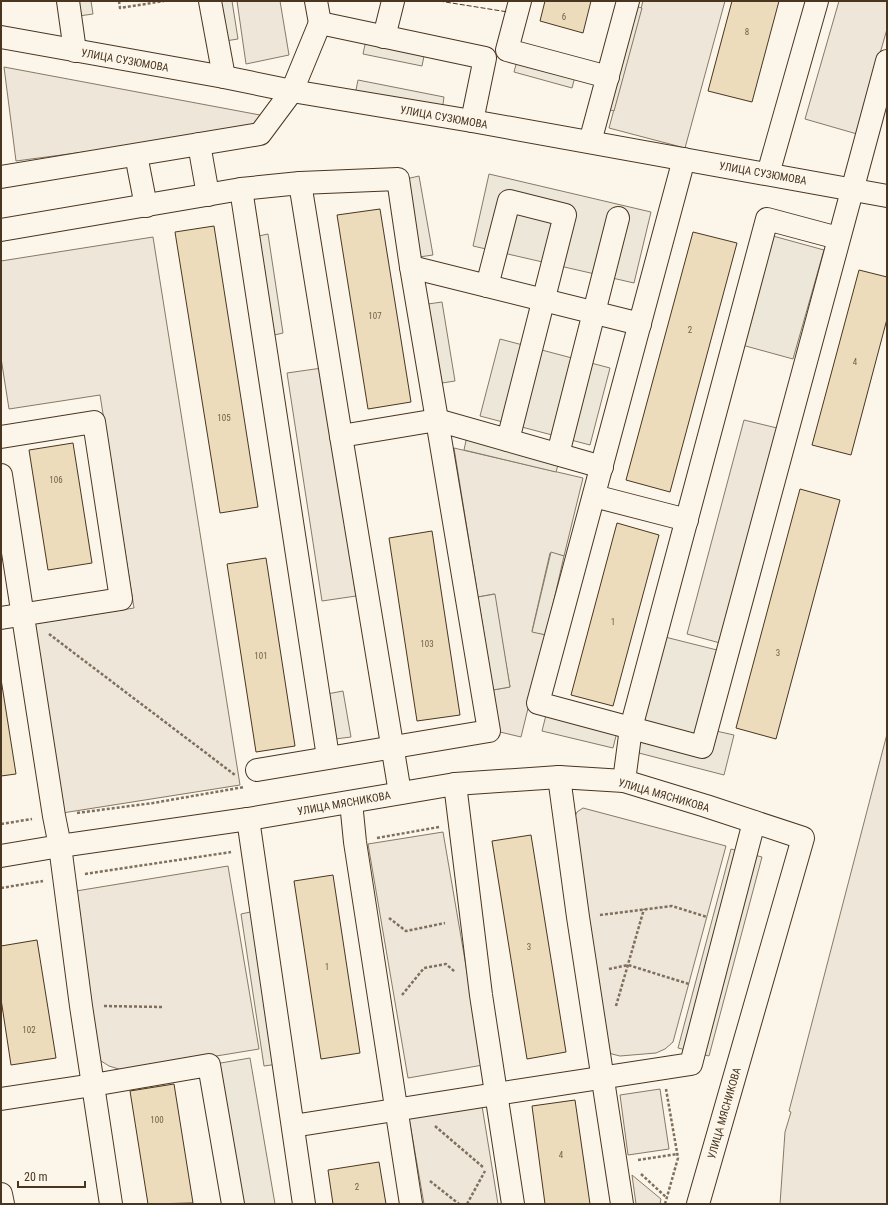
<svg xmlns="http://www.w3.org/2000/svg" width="888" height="1205" viewBox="0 0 888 1205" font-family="'Roboto Condensed',sans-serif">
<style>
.green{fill:#ede6d9;stroke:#887966}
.parking{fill:#ede7d9;stroke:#887966}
.building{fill:#ecdcbc;stroke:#4a3520}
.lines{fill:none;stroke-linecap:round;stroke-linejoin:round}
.minor-casing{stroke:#4a3520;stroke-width:24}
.path{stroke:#7f6f5c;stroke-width:2.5;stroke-dasharray:3 2;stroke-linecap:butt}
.minor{stroke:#fbf6e9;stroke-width:22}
.fence{stroke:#4a3520;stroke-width:1;stroke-dasharray:5 2;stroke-linecap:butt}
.labels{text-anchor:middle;stroke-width:3;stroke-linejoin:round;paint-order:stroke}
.number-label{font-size:9px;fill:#725f47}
.street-label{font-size:11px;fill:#4a3520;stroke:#fbf6e9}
</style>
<rect width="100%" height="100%" fill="#fbf6e9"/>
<g class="green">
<path d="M237,1H280L289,55L246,64Z"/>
<path d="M643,1H725L685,148L609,128Z"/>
<path d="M839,1H887V29L857,134L805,119Z"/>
<path d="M4,67L260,115L257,129L16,161Z"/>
<path d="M153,237L240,785L56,814L26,625L134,608L100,395L9,409L1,358V261Z"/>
<path d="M322,368L356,596L322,601L287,373Z"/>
<path d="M744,420L777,428L720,643L687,634Z"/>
<path d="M454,448L583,478L564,556L550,553L532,631L546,635L521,737L500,732L493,690L510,687L494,594L478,597Z"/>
<path d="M887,734V1204H780L785,1132L791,1112L789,1111Z"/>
<path d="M583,808L726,846L673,1042L665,1049L656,1053L620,1056L612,1054L605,1050L573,821L577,812Z"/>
<path d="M443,832L483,1065L408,1078L368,844Z"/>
<path d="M228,866L259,1049L125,1071L109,1066L98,1059L70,892Z"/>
<path d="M660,1089L669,1149L628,1155L620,1095Z"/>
<path d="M482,1106L498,1204H424L409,1118Z"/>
<path d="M632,1175L661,1199L660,1204H636Z"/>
</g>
<g class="parking">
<path d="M77,1H91L93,14L79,16Z"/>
<path d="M219,1H232L238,39L225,41Z"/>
<path d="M631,5L642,8L614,111L604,108Z"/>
<path d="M366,40L425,51L422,66L363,54Z"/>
<path d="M518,57L576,73L572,88L514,72Z"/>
<path d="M358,80L444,97L442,111L355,95Z"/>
<path d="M489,174L651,212L634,283L473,246Z"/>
<path d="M419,176L433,255L419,257L406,179Z"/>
<path d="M268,234L283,333L270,336L254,237Z"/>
<path d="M773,236L824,250L793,359L742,345Z"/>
<path d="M442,302L455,381L442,383L428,304Z"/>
<path d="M500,339L610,368L590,445L480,416Z"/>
<path d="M467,436L560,458L556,472L464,450Z"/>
<path d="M551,552L564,556L546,635L532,632Z"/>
<path d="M495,594L510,687L493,690L478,597Z"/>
<path d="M661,636L721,651L698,740L639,725Z"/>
<path d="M343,691L351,737L335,739L327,694Z"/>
<path d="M546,715L617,732L613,748L542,731Z"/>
<path d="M716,731L734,735L724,775L635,752L639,737L710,755Z"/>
<path d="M731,849L762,857L709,1056L678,1048Z"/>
<path d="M255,911L278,1064L264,1066L241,914Z"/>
<path d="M250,1058L275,1204H233L209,1065Z"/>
</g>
<g class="building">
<path d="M545,1H591L583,33L540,21Z"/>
<path d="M732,1H779L752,102L708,91Z"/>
<path d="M380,209L411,402L368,409L337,215Z"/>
<path d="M214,226L258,507L220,513L175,232Z"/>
<path d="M693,232L737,243L670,492L626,480Z"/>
<path d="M859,270L887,277V319L851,455L812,445Z"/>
<path d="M73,443L92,563L48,570L29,450Z"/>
<path d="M800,489L840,500L776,739L736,728Z"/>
<path d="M617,523L659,535L613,706L571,695Z"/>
<path d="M432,531L460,715L417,721L389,538Z"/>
<path d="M266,558L295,746L256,752L227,564Z"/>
<path d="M1,679L16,774L1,776Z"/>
<path d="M531,835L566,1052L527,1059L492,841Z"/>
<path d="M333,875L360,1053L321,1059L294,881Z"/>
<path d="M37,940L56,1058L11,1065L1,999V946Z"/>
<path d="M174,1084L193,1203L148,1204L130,1091Z"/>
<path d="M575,1100L590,1204H545L532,1106Z"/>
<path d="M379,1162L386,1204H333L328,1170Z"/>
</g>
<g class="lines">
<g class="minor-casing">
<g id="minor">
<path d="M68,1L75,51"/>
<path d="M210,1L224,77"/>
<path d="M316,1L320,23"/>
<path d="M520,1L507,50L608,77"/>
<path d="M1,37L224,77L292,91L472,121L887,196"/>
<path d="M384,37L393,1"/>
<path d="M590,142L628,1"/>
<path d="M199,144L208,195"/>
<path d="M136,155L146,206"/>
<path d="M684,159L538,703L702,747L887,61"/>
<path d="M768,174L817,1"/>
<path d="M1,177L260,134L292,91L320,23L485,58L472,121"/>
<path d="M241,189L328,757"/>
<path d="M1,230L241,189L300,183L341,436L400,793"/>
<path d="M411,267L640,324"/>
<path d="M487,286L509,201L565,215L508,440"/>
<path d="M341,436L437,420L602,467"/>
<path d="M1,437L94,422L121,599L1,618"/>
<path d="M558,454L618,218"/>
<path d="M1,475L54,816L60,846L81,1006L111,1204"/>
<path d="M594,496L687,520"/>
<path d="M257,770L489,731L437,420L411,267L398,179L300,183"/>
<path d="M559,777L578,917L622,1204"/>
<path d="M624,781L631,728L767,219L838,238"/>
<path d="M455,784L481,995L513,1204"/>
<path d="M351,802L355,842L411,1204"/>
<path d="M248,819L304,1204"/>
<path d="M1,856L60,846L248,819L455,784L559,777L624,781L706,806L803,838L698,1204"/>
<path d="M1,1099L93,1085L209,1065L233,1204"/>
<path d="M293,1126L496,1094L691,1064L754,822"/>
<path d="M1,1194L3,1204"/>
</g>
</g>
<g class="path">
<path d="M119,1L120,8L164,1"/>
<path d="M49,634L235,775"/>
<path d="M77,813L153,803L244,787"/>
<path d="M1,824L32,819"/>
<path d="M377,838L439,827"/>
<path d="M85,874L231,852"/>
<path d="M1,888L43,881"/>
<path d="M600,915L672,906L707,917"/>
<path d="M389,918L406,931L445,923"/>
<path d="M609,969L628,965L689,984"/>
<path d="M402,995L424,968L446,964L455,972"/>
<path d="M104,1006L163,1007"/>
<path d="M616,1006L644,909"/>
<path d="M435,1126L484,1168"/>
<path d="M638,1160L677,1154"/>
<path d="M641,1174L667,1198"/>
<path d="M430,1181L459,1204"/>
<path d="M467,1204L485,1171"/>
<path d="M665,1204L678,1158L666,1089"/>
</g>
<use href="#minor" class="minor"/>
<path class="fence" d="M439,1L508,12"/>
</g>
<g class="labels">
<g class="number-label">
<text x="564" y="20">6</text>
<text x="747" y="35">8</text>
<text x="375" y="319">107</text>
<text x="690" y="333">2</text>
<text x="855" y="365">4</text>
<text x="224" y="421">105</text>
<text x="56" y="483">106</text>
<text x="613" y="625">1</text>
<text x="427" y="647">103</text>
<text x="778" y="656">3</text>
<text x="261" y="659">101</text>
<text x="529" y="950">3</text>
<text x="327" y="970">1</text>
<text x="29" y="1033">102</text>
<text x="157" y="1123">100</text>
<text x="561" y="1158">4</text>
<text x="357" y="1190">2</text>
</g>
<g class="street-label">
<text transform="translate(125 60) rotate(10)" y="4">УЛИЦА СУЗЮМОВА</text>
<text transform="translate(444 117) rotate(10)" y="4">УЛИЦА СУЗЮМОВА</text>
<text transform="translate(763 173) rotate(10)" y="4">УЛИЦА СУЗЮМОВА</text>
<text transform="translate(664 795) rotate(16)" y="4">УЛИЦА МЯСНИКОВА</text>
<text transform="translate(344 803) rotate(-10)" y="4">УЛИЦА МЯСНИКОВА</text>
<text transform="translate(724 1113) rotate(-74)" y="4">УЛИЦА МЯСНИКОВА</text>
</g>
</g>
<rect width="888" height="1205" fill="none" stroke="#4a3520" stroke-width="4"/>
<path d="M18 1181v6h67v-6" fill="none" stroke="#4a3520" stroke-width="2"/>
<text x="24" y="1181" font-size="12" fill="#4a3520" stroke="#fbf6e9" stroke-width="3" paint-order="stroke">20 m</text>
</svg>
